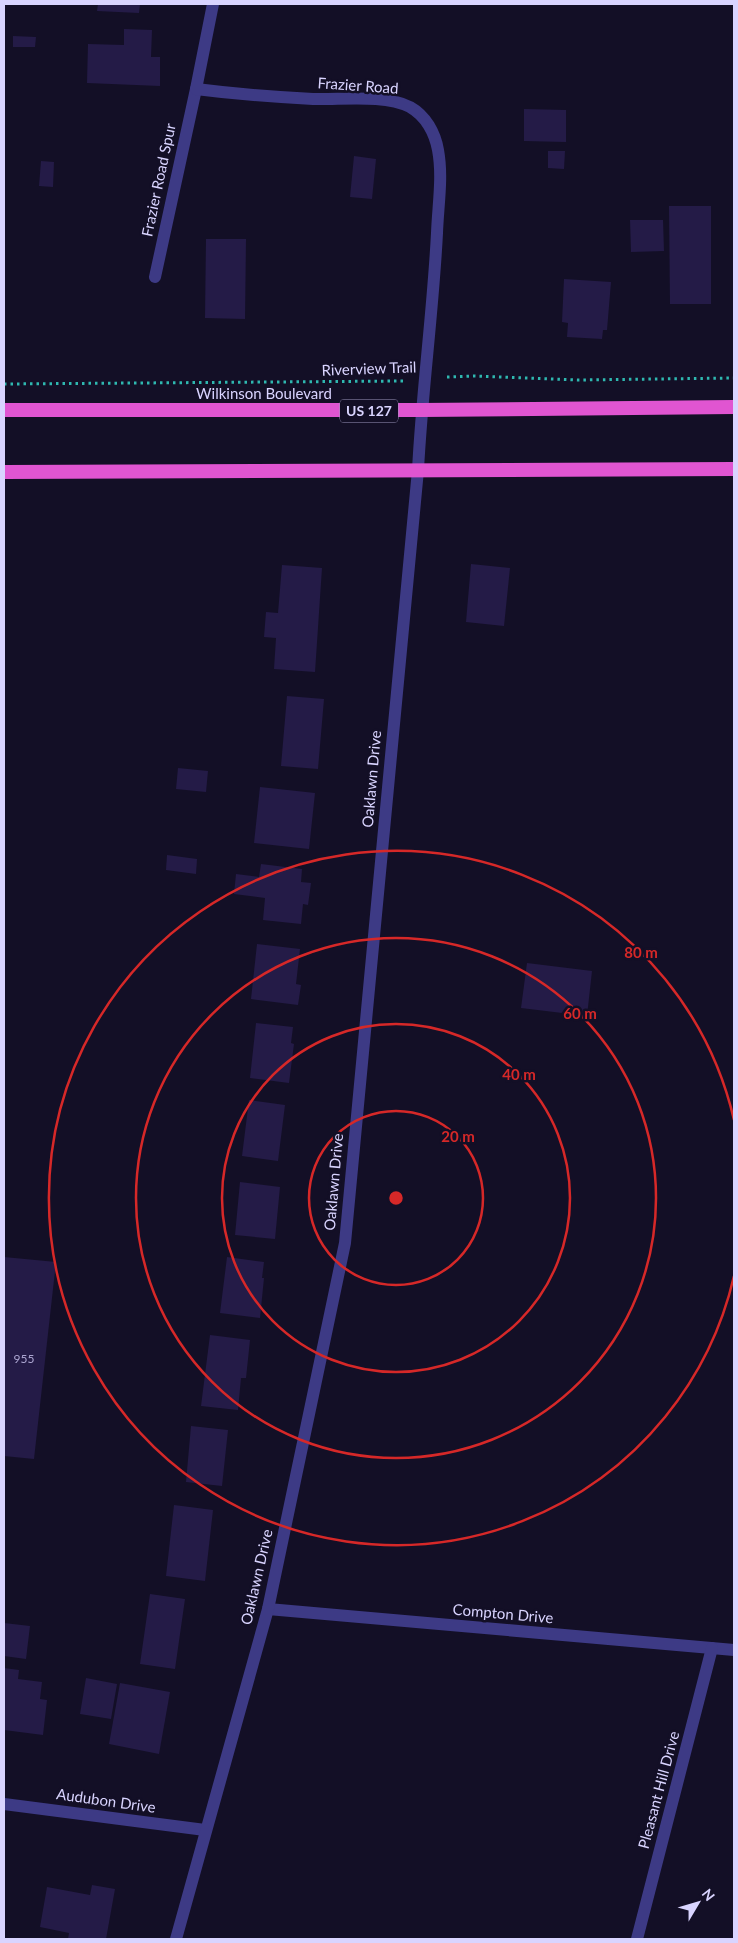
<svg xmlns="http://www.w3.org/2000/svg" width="738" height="1943" viewBox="0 0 738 1943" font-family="Lato,sans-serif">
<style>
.building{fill:#241b47}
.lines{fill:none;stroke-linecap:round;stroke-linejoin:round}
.path{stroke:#2fb8b0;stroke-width:3;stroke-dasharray:2.5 4;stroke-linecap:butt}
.minor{stroke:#3d3a85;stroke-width:12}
.trunk{stroke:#e055d1;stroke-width:14}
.ring{fill:none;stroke:#d62828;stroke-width:2.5}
.labels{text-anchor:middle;stroke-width:5;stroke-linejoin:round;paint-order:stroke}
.number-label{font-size:12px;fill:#aca6d1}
.shield{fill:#130f26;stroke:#9e99be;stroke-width:1}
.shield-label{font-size:14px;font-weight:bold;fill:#d9d4ff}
.street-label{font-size:15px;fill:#d9d4ff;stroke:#130f26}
.centre{fill:#d62828;stroke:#130f26;stroke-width:2.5}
.ring-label{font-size:15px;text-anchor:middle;font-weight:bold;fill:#d62828;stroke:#130f26;stroke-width:5;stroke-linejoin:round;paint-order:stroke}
</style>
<rect width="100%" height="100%" fill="#130f26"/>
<g class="building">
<path d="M98,4H140L139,13L97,11Z"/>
<path d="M124,29L152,30L151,57H160V86L87,83L88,44L124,45Z"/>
<path d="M13,36L36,37L35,47H13Z"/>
<path d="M524,109L566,110V142L524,141Z"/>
<path d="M548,151H565L564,169L548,168Z"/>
<path d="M354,156L376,159L372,199L350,197Z"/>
<path d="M41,161L54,162L53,187L39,186Z"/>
<path d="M669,206H711V304H670Z"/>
<path d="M630,220H663L664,251L631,252Z"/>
<path d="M206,239H246L245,319L205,318Z"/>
<path d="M564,279L611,282L607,330H603L602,339L567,337L568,323L562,322Z"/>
<path d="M471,564L510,568L504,626L466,622Z"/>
<path d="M282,565L322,568L315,672L274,669L276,638L264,637L266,612L278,613Z"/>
<path d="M287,696L324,699L318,769L281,766Z"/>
<path d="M178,768L208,771L206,792L176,789Z"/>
<path d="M260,787L315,793L309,849L254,843Z"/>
<path d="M167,855L197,859L196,874L166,870Z"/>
<path d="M261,864L302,869L301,882L311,883L308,905L303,904L301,924L263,920L265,898L234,894L236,874L259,877Z"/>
<path d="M257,944L300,949L296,984L301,985L298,1005L251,999Z"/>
<path d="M527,963L592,971L587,1016L521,1008Z"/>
<path d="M256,1023L293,1027L291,1043L294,1044L289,1083L250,1078Z"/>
<path d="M249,1100L285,1105L278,1161L242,1156Z"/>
<path d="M240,1182L280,1187L275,1239L235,1235Z"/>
<path d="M4,1257L56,1262L34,1459L4,1456Z"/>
<path d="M227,1257L264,1262L262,1278H264L260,1318L220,1313Z"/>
<path d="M210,1335L250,1340L246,1378H241L238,1410L201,1406Z"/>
<path d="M191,1426L228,1430L222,1486L186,1482Z"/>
<path d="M174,1505L213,1510L205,1581L166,1576Z"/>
<path d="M150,1594L185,1599L175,1669L140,1664Z"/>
<path d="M4,1623L30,1626L26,1659L4,1656Z"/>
<path d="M4,1668L19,1670L18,1679L42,1682L40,1699L47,1700L43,1735L4,1730Z"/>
<path d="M86,1678L117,1684L111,1719L80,1714Z"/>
<path d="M120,1683L170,1692L159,1754L109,1744Z"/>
<path d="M92,1885L115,1889L106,1939H68L69,1933L40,1927L47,1887L90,1895Z"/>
</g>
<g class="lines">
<g class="path">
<path d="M447,377L473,376L578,380L734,378"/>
<path d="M4,384L403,381"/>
</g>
<g class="minor">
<path d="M155,277L196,89"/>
<path d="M268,1609L734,1650"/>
<path d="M4,1804L205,1830"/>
<path d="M176,1939L268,1609L345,1243L418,470C422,391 433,312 437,233C438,205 443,177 438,150C435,133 426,116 410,107C384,94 341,100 313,99C273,97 235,94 196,89L213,4"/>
<path d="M637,1939L712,1648"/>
</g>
<g class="trunk">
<path d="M4,410H421L734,407"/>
<path d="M4,472L734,469"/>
</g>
</g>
<g class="ring">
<circle cx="396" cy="1198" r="87"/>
<circle cx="396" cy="1198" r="174"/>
<circle cx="396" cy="1198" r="260"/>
<path d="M734 1276A347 347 0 1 1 734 1120"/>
</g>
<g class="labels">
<g class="number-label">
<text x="24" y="1363">955</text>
</g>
<rect class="shield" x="340" y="399.5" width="58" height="23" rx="4"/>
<g class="shield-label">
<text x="369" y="416">US 127</text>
</g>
<g class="street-label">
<text transform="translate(358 86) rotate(4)" y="5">Frazier Road</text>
<text transform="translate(159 180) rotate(-78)" y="5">Frazier Road Spur</text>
<text transform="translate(369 369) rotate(-2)" y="5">Riverview Trail</text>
<text x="264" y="399">Wilkinson Boulevard</text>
<text transform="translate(372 779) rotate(-85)" y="5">Oaklawn Drive</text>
<text transform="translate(334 1182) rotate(-85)" y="5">Oaklawn Drive</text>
<text transform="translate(257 1577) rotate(-77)" y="5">Oaklawn Drive</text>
<text transform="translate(503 1614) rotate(5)" y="5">Compton Drive</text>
<text transform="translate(659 1790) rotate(-75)" y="5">Pleasant Hill Drive</text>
<text transform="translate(106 1801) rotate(8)" y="5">Audubon Drive</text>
</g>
</g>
<circle cx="396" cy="1198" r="8" class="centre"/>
<g class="ring-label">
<text x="641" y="958">80 m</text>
<text x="580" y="1019">60 m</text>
<text x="519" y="1080">40 m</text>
<text x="458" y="1142">20 m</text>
</g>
<rect width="738" height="1943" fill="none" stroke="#d9d4ff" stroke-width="10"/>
<g transform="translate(698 1903) rotate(52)" stroke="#130f26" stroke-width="4" paint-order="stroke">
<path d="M0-4L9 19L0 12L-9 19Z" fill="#d9d4ff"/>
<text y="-8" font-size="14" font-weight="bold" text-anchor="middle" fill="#d9d4ff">N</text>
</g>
</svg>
